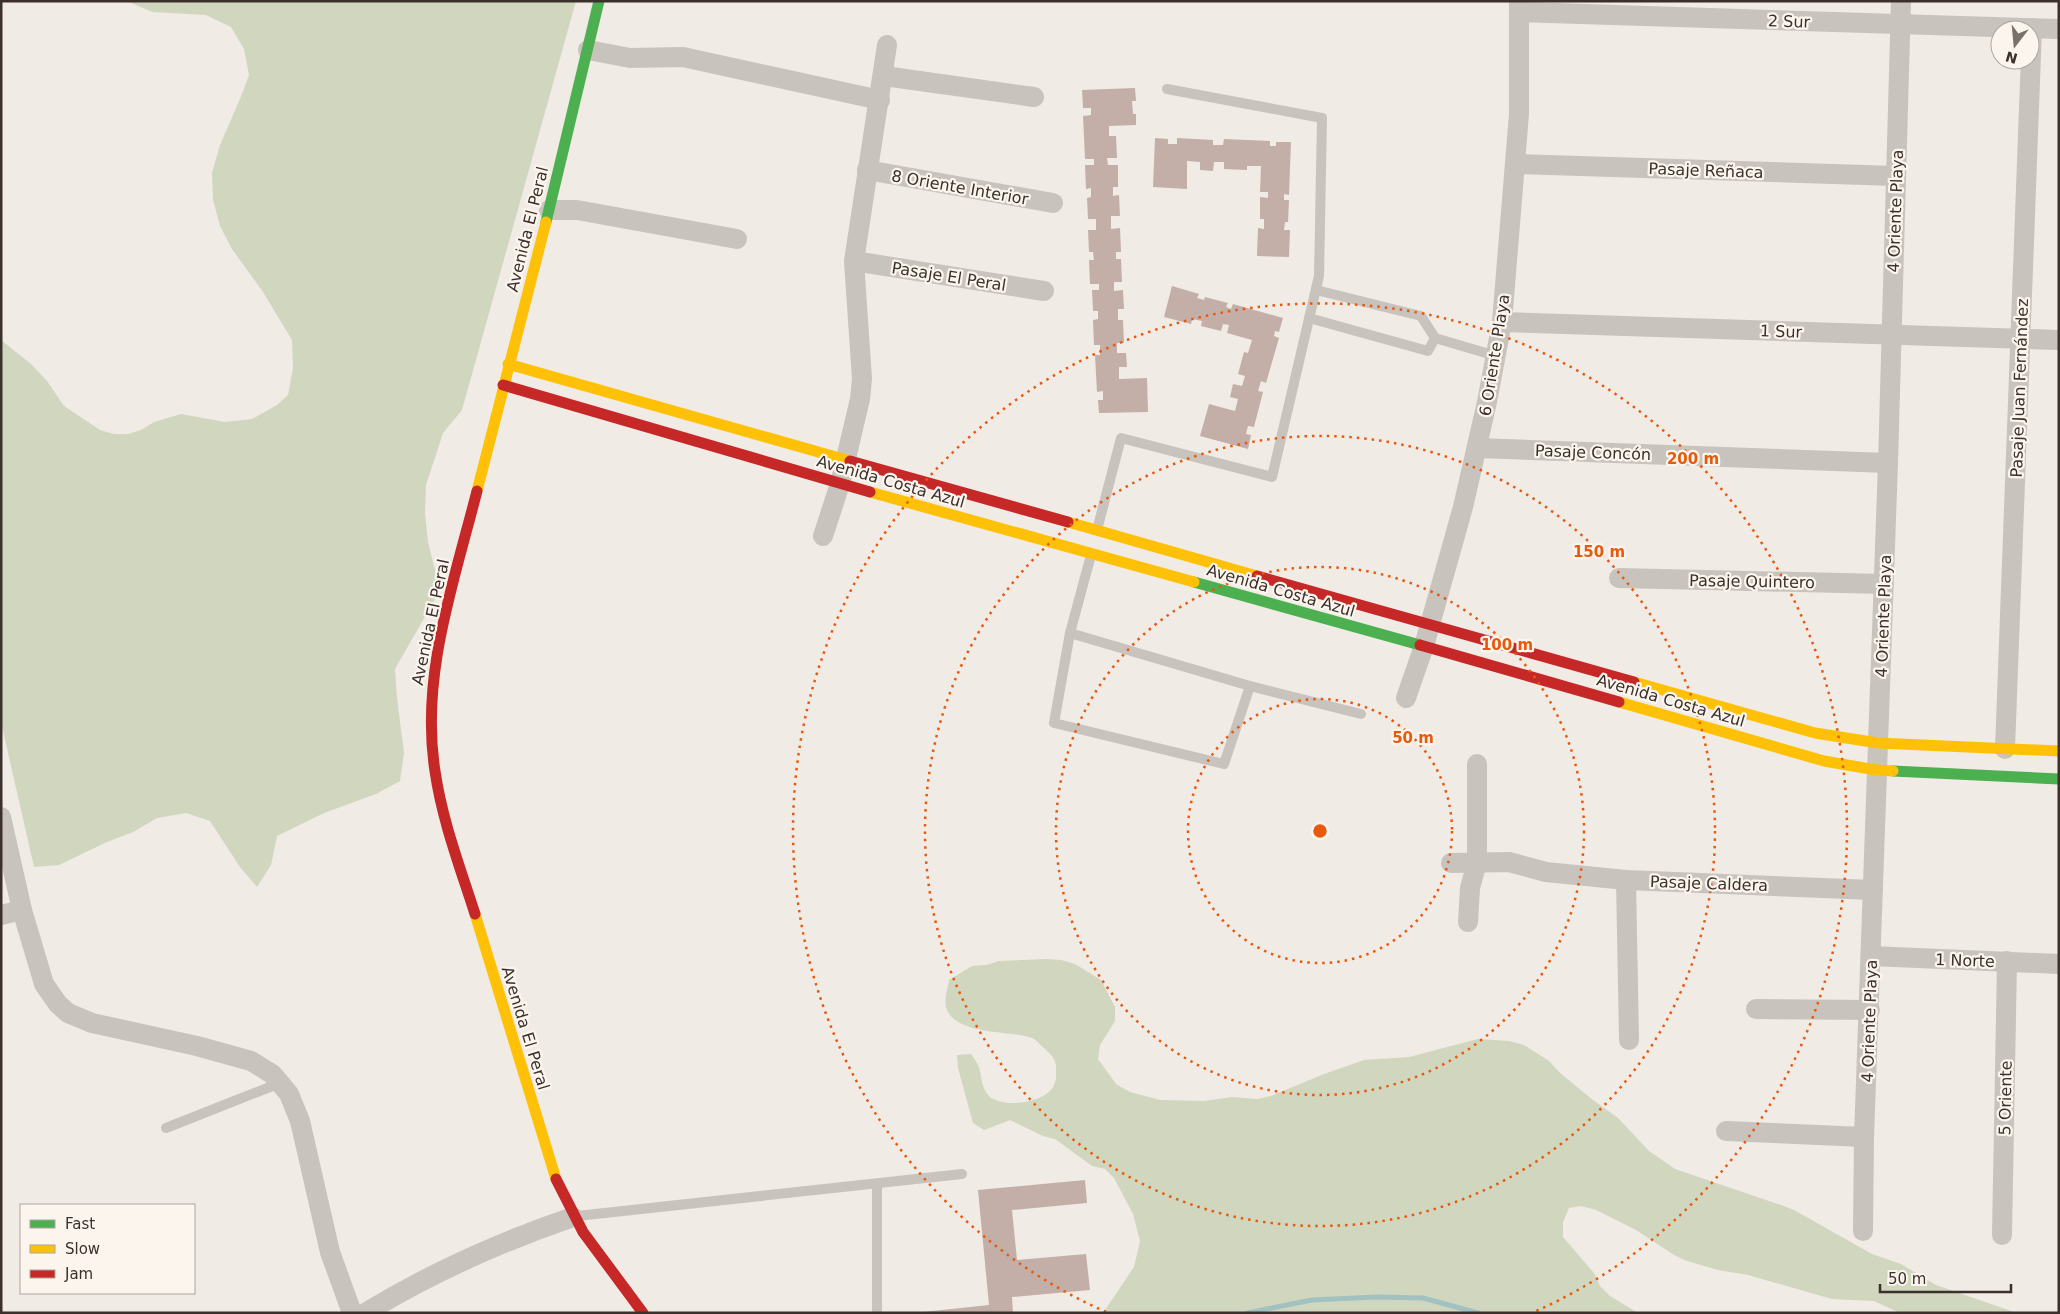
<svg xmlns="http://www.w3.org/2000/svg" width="2060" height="1314" viewBox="0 0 2060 1314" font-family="'DejaVu Sans',sans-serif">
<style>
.green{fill:#d1d6bf}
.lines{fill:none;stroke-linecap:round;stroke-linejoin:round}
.stream{stroke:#a1c2c1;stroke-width:5}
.building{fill:#c3afa7}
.lane{stroke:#c9c3be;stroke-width:10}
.street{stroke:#c9c3be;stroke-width:20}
.fast{stroke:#4caf50;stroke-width:11}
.slow{stroke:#ffc107;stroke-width:11}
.jam{stroke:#c62828;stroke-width:11}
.ring{fill:none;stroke:#e8590c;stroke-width:2.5;stroke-dasharray:2.5 5}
.labels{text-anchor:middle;stroke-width:4.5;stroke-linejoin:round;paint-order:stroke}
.street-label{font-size:16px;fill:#3b302b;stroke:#fbf5ee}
.centre{fill:#e8590c;stroke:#fbf5ee;stroke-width:2.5}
.ring-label{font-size:15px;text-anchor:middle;font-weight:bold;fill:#e8590c;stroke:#fbf5ee;stroke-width:4.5;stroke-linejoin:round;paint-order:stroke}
</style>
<rect width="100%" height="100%" fill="#f0ebe5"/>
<g class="green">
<path d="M127,1H576L462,410L443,433L426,485L425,513L428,542L435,570V599L395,669L397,698L404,753L400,781L376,794L324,813L277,836L271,865L257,887L240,867L210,821L186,813L157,818L133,832L107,842L59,865L34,867L1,722V340L31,364L47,381L64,406L100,430L114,434H128L141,430L154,422L181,414L225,422L252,419L277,405L288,395L293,368L292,340L263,292L232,249L220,226L213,200L212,173L220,145L240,99L249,75L244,49L231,27L206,15L152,12Z"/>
<path d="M1047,959L1061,960L1075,964L1101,980L1115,1007V1021L1100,1045L1098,1059L1116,1084L1130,1092L1160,1100L1204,1101L1232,1097L1257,1099L1271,1096L1324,1074L1364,1060L1409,1057L1478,1039L1509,1041L1524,1045L1549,1061L1560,1073L1593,1100L1618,1118L1649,1151L1675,1169L1781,1205L1794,1210L1872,1254L1901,1264L1936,1285L2017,1313H1900L1874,1301L1832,1299L1748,1275L1718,1270L1687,1261L1674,1255L1636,1230L1596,1210L1581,1206L1569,1208L1563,1222V1237L1594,1273L1600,1286L1610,1296L1638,1313H1103L1134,1267L1140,1241L1133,1214L1114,1178L1105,1169L1092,1166L1055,1139L1043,1136L1010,1120L984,1130L973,1123L958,1068L957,1055L971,1054C974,1058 977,1063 979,1067C982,1077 981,1088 989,1096C1002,1109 1047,1103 1054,1085C1057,1080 1056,1072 1056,1066C1055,1057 1050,1054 1044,1048C1040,1045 1037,1040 1032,1038C1011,1030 954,1036 946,1007C944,998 948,988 949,980L972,966L986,965L999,961Z"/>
</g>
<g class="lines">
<path class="stream" d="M1247,1313L1312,1300L1377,1297L1423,1298L1478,1313"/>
</g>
<g class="building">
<path d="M1135,88L1136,101H1132L1133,114H1136V125L1109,126V136H1116L1117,158H1107L1108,165H1118V187H1113V196L1119,195L1120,216H1111V229L1120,228L1121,252H1116V259H1121L1122,282H1114V291L1123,290L1124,309H1118V320H1123L1124,343H1117V353H1126L1127,367H1119V379L1147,378L1148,412L1099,413L1098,400H1103V391L1097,392L1095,355H1100V345H1094L1093,320L1098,319V311H1093L1092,290H1099V284H1090L1089,260H1094L1093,252H1089L1088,230H1096V219H1088L1087,198L1091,197V188L1086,189L1085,165H1094V159H1085L1083,116L1091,115V108H1083L1082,90Z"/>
<path d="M1155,138L1168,139V144H1177V138L1213,140V145H1223L1224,139L1270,141V146H1276V142H1291L1289,195L1284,194V200H1289L1288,222H1285L1284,230H1290L1289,257L1257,256L1258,228L1264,229V219H1260V197L1268,198V192H1260L1261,166H1247V170L1224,169V162H1214L1213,171L1200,170V162L1187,161V189L1153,187Z"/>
<path d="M1172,286L1199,294L1197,298L1204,300L1205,297L1228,303L1226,307L1231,309L1233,304L1283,318L1279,332L1275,331L1274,336L1279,338L1266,383L1261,381L1258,391L1263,392L1254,427L1248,426L1246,434L1251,435L1248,449L1200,436L1209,404L1235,411L1238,399L1230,397L1233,384L1242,386L1245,376L1238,374L1244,352L1248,353L1252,340L1227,333L1229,325L1223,324L1221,331L1201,326L1202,321L1192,319L1191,324L1164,317Z"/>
<path d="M1085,1180L1087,1203L1012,1210L1017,1260L1086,1254L1090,1290L1012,1297L1013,1313H914L989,1305L978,1190Z"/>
</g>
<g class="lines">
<g class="lane">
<path d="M1309,318L1428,351L1435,338L1421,316L1316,290"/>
<path d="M1435,338L1496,356"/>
<path d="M1097,530L1121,438L1272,477L1319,276L1322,118L1167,89"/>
<path d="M1091,555L1070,633L1054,723L1224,764L1250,686"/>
<path d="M1070,633L1250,686L1361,714"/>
<path d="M166,1128L280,1083"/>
<path d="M877,1184V1313"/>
<path d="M577,1216L962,1174"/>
</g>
<g class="street">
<path d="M1520,12L2059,29"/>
<path d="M588,50L630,58L683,57L880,100"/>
<path d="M884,76L1034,97"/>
<path d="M1515,164L1896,176"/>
<path d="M867,170L1053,203"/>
<path d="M549,210H577L737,239"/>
<path d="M854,261L1044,291"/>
<path d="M1502,322L2059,340"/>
<path d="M1478,448L1888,463"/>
<path d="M823,536L840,484L860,399L862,379L854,261L887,45"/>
<path d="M1619,578L1884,584"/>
<path d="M1406,698L1424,646L1463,507L1487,402L1502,322L1519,114V1"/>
<path d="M2005,749L2032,28"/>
<path d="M1,817L22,910L44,984L58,1004L68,1013L92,1023L197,1046L251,1061L272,1074L280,1083L289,1094L300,1121L330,1252L352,1313"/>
<path d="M1451,863L1509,862L1546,872L1626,880L1873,890"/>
<path d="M1626,880L1629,1040"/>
<path d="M1,915L22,910"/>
<path d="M1468,922L1470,888L1477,862V764"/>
<path d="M1871,956L2059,964"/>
<path d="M1756,1009L1870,1010"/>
<path d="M1726,1131L1864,1137"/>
<path d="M1863,1231L1864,1137L1888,463L1901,1"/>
<path d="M2002,1235L2007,961"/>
<path d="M365,1313C431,1273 500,1242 573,1217"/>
</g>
<g class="fast">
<path d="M546,222L599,1"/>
<path d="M1194,582L1420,645"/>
<path d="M1893,771L2059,779"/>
</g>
<g class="slow">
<path d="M508,364L850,461"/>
<path d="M477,491L546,222"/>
<path d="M870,492L1194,582"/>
<path d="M1068,522L1257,576"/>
<path d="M1634,682L1815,733L1878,743L2059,751"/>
<path d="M1619,702L1824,761L1876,770L1893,771"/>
<path d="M475,914L556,1179"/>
</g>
<g class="jam">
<path d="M503,385L870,492"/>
<path d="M850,461L1068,522"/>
<path d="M1257,576L1634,682"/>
<path d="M1420,645L1619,702"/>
<path d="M475,914C460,867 442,820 435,771C420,676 454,582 477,491"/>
<path d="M556,1179L583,1232L643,1313"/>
</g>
</g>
<g class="ring">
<circle cx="1320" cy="831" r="132"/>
<circle cx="1320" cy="831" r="264"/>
<circle cx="1320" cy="831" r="395"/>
<path d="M1106 1312A527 527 0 1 1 1534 1312"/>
</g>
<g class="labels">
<g class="street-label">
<text transform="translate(1789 21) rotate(2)" y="6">2 Sur</text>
<text transform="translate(1706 170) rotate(2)" y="6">Pasaje Reñaca</text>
<text transform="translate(960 187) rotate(10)" y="6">8 Oriente Interior</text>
<text transform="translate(1895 211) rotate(-88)" y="6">4 Oriente Playa</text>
<text transform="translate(527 229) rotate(-76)" y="6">Avenida El Peral</text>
<text transform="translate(949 276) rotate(9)" y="6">Pasaje El Peral</text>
<text transform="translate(1781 331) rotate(2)" y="6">1 Sur</text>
<text transform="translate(1494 355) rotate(-81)" y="6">6 Oriente Playa</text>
<text transform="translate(2019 388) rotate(-88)" y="6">Pasaje Juan Fernández</text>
<text transform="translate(1593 452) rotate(2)" y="6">Pasaje Concón</text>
<text transform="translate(891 481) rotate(16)" y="6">Avenida Costa Azul</text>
<text transform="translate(1752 581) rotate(1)" y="6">Pasaje Quintero</text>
<text transform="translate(1281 590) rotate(16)" y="6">Avenida Costa Azul</text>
<text transform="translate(1883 616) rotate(-88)" y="6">4 Oriente Playa</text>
<text transform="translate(430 622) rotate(-78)" y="6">Avenida El Peral</text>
<text transform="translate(1671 700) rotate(16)" y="6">Avenida Costa Azul</text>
<text transform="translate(1709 883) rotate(2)" y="6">Pasaje Caldera</text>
<text transform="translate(1965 960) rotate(2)" y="6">1 Norte</text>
<text transform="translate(1869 1021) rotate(-88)" y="6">4 Oriente Playa</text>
<text transform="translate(526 1028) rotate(73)" y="6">Avenida El Peral</text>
<text transform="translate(2005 1098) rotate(-89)" y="6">5 Oriente</text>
</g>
</g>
<circle cx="1320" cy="831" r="8" class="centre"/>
<g class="ring-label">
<text x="1693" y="464">200 m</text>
<text x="1599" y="557">150 m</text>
<text x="1507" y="650">100 m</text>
<text x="1413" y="743">50 m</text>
</g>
<rect width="2060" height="1314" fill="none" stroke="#3b302b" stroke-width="5"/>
<rect x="20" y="1204" width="175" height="90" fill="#fbf5ee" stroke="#aea6a0"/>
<rect x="30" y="1220" width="25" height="8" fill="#4caf50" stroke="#aea6a0"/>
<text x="65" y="1229" font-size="15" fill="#3b302b">Fast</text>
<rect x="30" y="1245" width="25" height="8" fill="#ffc107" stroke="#aea6a0"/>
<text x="65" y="1254" font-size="15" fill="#3b302b">Slow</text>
<rect x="30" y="1270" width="25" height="8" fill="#c62828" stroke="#aea6a0"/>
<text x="65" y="1279" font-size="15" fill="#3b302b">Jam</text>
<g transform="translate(2015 45) rotate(196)"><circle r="24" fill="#fbf5ee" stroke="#aea6a0"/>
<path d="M0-4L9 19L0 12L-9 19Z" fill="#7a716c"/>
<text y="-8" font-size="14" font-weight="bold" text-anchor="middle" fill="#3b302b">N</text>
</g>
<path d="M1880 1284v8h131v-8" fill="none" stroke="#3b302b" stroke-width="2.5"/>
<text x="1888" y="1284" font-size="15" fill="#3b302b" stroke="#fbf5ee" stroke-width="4" paint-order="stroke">50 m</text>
</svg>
